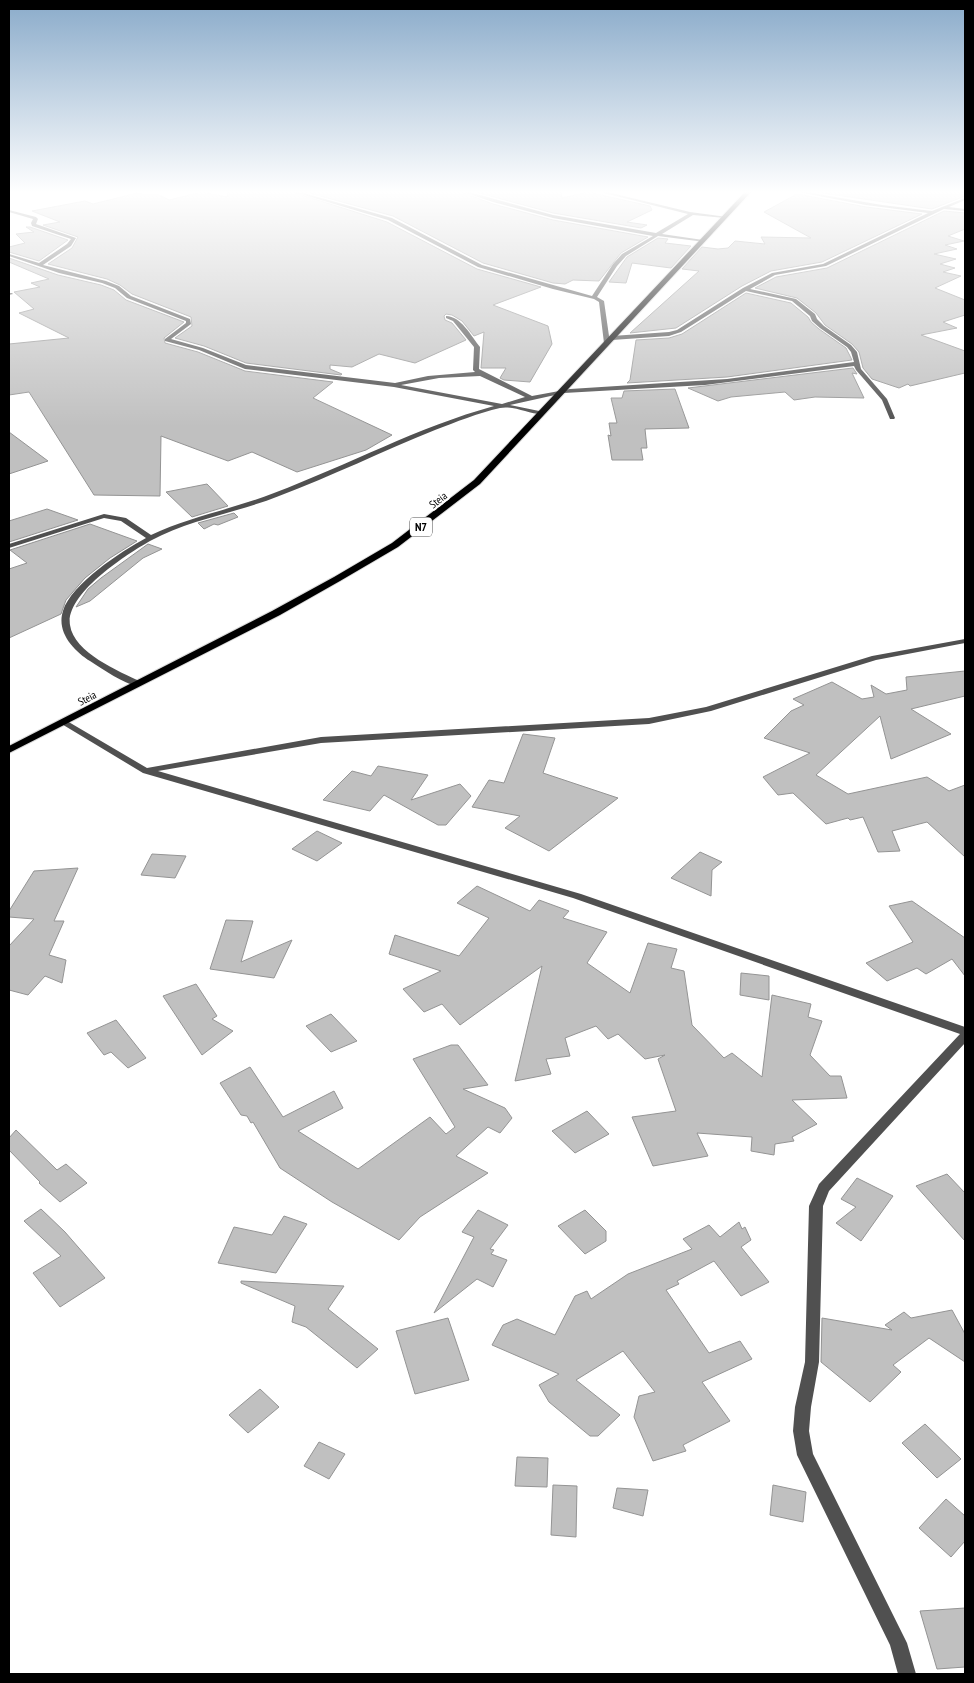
<svg xmlns="http://www.w3.org/2000/svg" width="974" height="1683" viewBox="0 0 974 1683" font-family="'PT Sans Narrow',sans-serif">
<style>
.building{fill:#c0c0c0;stroke:#949494}
.lines{fill:none;stroke-linecap:round;stroke-linejoin:round}
.primary-casing{stroke:#dbdbdb;stroke-width:2}
.minor{fill:#505050;fill-rule:evenodd}
.primary{fill:#000;fill-rule:evenodd}
.labels{text-anchor:middle;stroke-width:4.5;stroke-linejoin:round;paint-order:stroke}
.far-street-label{font-size:11px;fill:#000;stroke:#fff}
.shield{fill:#fff;stroke:#4c4c4c;stroke-width:1}
.shield-label{font-size:12px;font-weight:bold;fill:#000}
</style>
<rect width="100%" height="100%" fill="#fff"/>
<g class="building">
<path d="M202,192L227,197L228,192H292L387,222L477,269L541,287L493,305L548,326L552,344L530,382L504,380L500,378L506,368H481L484,332L474,336L462,321L452,315L446,314L444,316L445,320L452,323L466,340L415,363L379,354L352,367L330,365V369L342,374L341,375L246,363L204,346L175,338L192,326L191,317L132,294L120,285L107,279L48,264L72,248L78,237L43,225L60,222L32,211L85,201L93,204L137,193L147,195H159L169,200Z"/>
<path d="M306,192H461L493,204L553,220L648,237L621,253L599,281L573,280L565,284L553,283L483,263L393,216Z"/>
<path d="M476,192H561L562,198L588,192L650,206L652,210L627,222L647,225L641,228L553,213Z"/>
<path d="M816,192H965V196L932,209Z"/>
<path d="M797,194L866,207L922,214L822,262L771,271L742,286L676,328L630,333L699,271L682,269L702,247L718,249L728,248L735,241L765,244L761,237L811,238L764,212Z"/>
<path d="M944,211L965,213V229L948,236L964,241L945,245L957,249L934,254L956,259L940,264L955,268L943,272L961,276L935,288L965,300V315L943,322L957,328L921,335L965,351V373L910,386L908,384L899,388L872,379L863,368L859,352L852,344L825,325L816,313L797,298L755,288L776,277L827,268Z"/>
<path d="M26,227H30L68,240L39,261L9,252V247L25,243L16,234L34,232Z"/>
<path d="M658,238L668,239L665,243L691,246L671,268L632,263L626,283L609,282L627,257Z"/>
<path d="M9,258L58,275L101,285L114,290L126,300L184,322L164,338L165,343L198,352L245,371L333,382L313,398L392,435L366,450L297,472L252,452L228,461L161,436L160,496L94,495L29,392L9,395V344L69,338L19,313L34,309L14,292L40,287L31,283L49,279L9,262Z"/>
<path d="M746,293L791,303L808,317L811,322L819,329L846,348L852,360L727,377L627,383L630,380L636,340L669,338L682,334Z"/>
<path d="M853,368L857,374L852,373L864,398L815,397L794,400L785,392L731,397L718,401L688,388Z"/>
<path d="M675,389L689,428L645,429L647,448H641L643,460H612L608,435L611,436L609,423H617L611,398H622L624,391Z"/>
<path d="M9,432L48,461L9,474Z"/>
<path d="M207,484L228,506L192,517L166,492Z"/>
<path d="M47,509L78,520L9,542V521Z"/>
<path d="M234,513L238,517L218,525L214,524L204,529L198,523Z"/>
<path d="M90,524L137,541L110,558L85,578L66,600L61,614L9,638V569L27,563L10,550Z"/>
<path d="M148,544L162,549L143,558L90,601L76,607L88,589L101,578Z"/>
<path d="M965,671V696L911,709L951,734L891,759L880,716L816,775L848,794L927,777L949,791L965,785V857L927,822L892,831L900,851L878,852L863,817L850,820L848,818L826,824L793,793L778,795L763,777L810,753L764,738L791,711L804,705L793,699L832,682L862,699L874,697L871,685L886,694L907,690L906,677Z"/>
<path d="M523,734L555,738L543,773L618,798L549,851L505,828L520,816L472,807L489,780L504,783Z"/>
<path d="M378,766L428,775L411,800L460,784L471,796L446,825H438L384,795L370,811L323,800L352,771L371,776Z"/>
<path d="M317,831L342,843L317,861L292,849Z"/>
<path d="M700,852L722,862L712,870L711,896L671,878Z"/>
<path d="M152,854L186,856L175,878L141,875Z"/>
<path d="M78,868L54,921H64L49,955L66,960L62,983L45,976L28,995L9,990V946L34,919L9,917V911L34,871Z"/>
<path d="M477,886L530,911L539,900L569,911L563,918L607,932L587,963L630,993L648,943L677,949L671,968L684,971L692,1025L724,1058L732,1053L762,1077L772,995L811,1004L808,1017L822,1021L810,1055L830,1076H841L847,1098L792,1100L817,1124L792,1137L794,1141L775,1144L774,1155L751,1151L752,1137L697,1133L708,1156L653,1166L632,1117L676,1111L658,1059L665,1055L645,1059L618,1034L608,1039L596,1026L565,1038L570,1056L546,1059L551,1074L515,1081L542,966L460,1025L442,1004L424,1012L403,989L441,971L389,954L395,935L459,956L489,918L457,903Z"/>
<path d="M912,901L965,938V976L952,959L926,974L917,968L887,981L866,963L913,942L889,906Z"/>
<path d="M226,920L253,921L241,962L292,940L274,978L210,969Z"/>
<path d="M741,973L769,976V1000L740,995Z"/>
<path d="M196,984L217,1016L212,1019L233,1031L202,1055L163,996Z"/>
<path d="M331,1014L357,1041L331,1052L306,1026Z"/>
<path d="M116,1020L146,1058L128,1068L111,1052L104,1055L87,1033Z"/>
<path d="M451,1045H458L488,1085L463,1089L505,1108L512,1118L500,1133L488,1127L456,1156L488,1173L420,1217L399,1240L332,1202L280,1168L253,1122L251,1123L247,1116L241,1115L220,1083L250,1067L283,1117L334,1091L343,1108L298,1131L358,1169L430,1117L446,1134L455,1127L413,1059Z"/>
<path d="M587,1111L609,1134L575,1153L552,1131Z"/>
<path d="M16,1130L57,1170L66,1164L87,1183L60,1202L39,1183L40,1182L9,1150V1138Z"/>
<path d="M947,1174L965,1193V1241L916,1186Z"/>
<path d="M857,1178L893,1196L861,1241L836,1223L856,1207L841,1199Z"/>
<path d="M41,1209L65,1232L105,1278L60,1307L33,1273L61,1256L24,1221Z"/>
<path d="M478,1210L508,1225L490,1249L494,1250L491,1254L507,1260L493,1287L477,1279L434,1313L474,1237L462,1232Z"/>
<path d="M585,1210L606,1231V1241L585,1254L558,1226Z"/>
<path d="M284,1216L307,1224L276,1273L218,1263L234,1227L272,1235Z"/>
<path d="M739,1222L742,1229L745,1227L751,1240L741,1247L769,1282L741,1296L714,1261L677,1281L679,1284L666,1290L709,1353L740,1341L752,1359L702,1382L730,1421L683,1445L686,1451L653,1461L634,1417L639,1396L655,1392L623,1351L576,1380L620,1415L598,1436H590L549,1402L539,1385L559,1374L492,1345L503,1325L517,1319L555,1335L575,1296L587,1291L591,1299L628,1274L692,1249L683,1239L709,1225L720,1237Z"/>
<path d="M241,1281L344,1286L328,1309L378,1349L357,1368L306,1327L292,1322L295,1306L241,1283Z"/>
<path d="M952,1310L965,1334V1362L929,1338L893,1365L901,1372L870,1402L821,1362L822,1318L892,1330L885,1325L904,1312L911,1318Z"/>
<path d="M448,1318L469,1380L415,1394L396,1331Z"/>
<path d="M260,1389L279,1407L248,1433L229,1415Z"/>
<path d="M925,1424L961,1459L937,1478L902,1443Z"/>
<path d="M319,1442L345,1454L329,1479L304,1466Z"/>
<path d="M517,1457L548,1458L547,1487L515,1486Z"/>
<path d="M553,1485L577,1486L576,1537L551,1535Z"/>
<path d="M773,1485L806,1492L803,1522L770,1515Z"/>
<path d="M617,1488L648,1490L643,1516L613,1508Z"/>
<path d="M946,1499L965,1516V1541L951,1557L919,1528Z"/>
<path d="M965,1608V1667L937,1669L920,1611Z"/>
</g>
<g class="lines">
<g class="primary-casing">
<path id="primary" d="M745,192H751L480,484L398,547L340,581L280,615L9,753V746L272,611L334,577L392,543L474,480Z"/>
</g>
<g class="minor">
<path d="M294,192H300L392,218L482,265L592,296L613,264L622,254L653,236L553,218L493,202L463,192H469L553,215L656,233L688,214L600,192H607L690,212L727,217L725,218L693,215L662,234L703,240L705,242L658,236L626,256L617,266L597,297L604,301L610,343L607,345L604,343L599,302L594,299L553,289L478,267L388,220Z"/>
<path d="M798,192H806L882,205L932,211L965,198V200L949,207L965,209V211L944,209L826,266L775,275L750,289L796,299L815,314L817,319L824,326L851,345L857,352L861,369L887,399L895,418L894,419H890L882,400L856,370L854,366L705,385L564,393L510,405L544,412V414C530,415 514,405 500,408C478,413 456,422 435,430C383,451 332,476 279,496C237,513 190,519 150,541C127,554 65,594 70,625C74,653 119,671 141,682L142,684L138,687C122,682 105,671 90,661C74,651 56,632 63,611C71,584 122,551 146,538L121,521L104,518L9,548V544L104,514L126,518L151,535C191,516 234,509 274,493C348,465 418,427 494,406L394,387L245,369L199,350L165,341V339L186,323V321L127,298L115,288L102,283L59,273L9,256V254L39,263L67,244L71,239L32,226L31,223L33,219L9,212V210L36,217L38,219L36,224L76,238L71,246L43,265L106,281L119,286L131,296L190,319L191,324L171,339L203,348L246,365L395,383L428,376L475,372L473,370L474,347L453,321L446,318V316C461,316 471,336 480,347L479,369L532,396L570,389L727,379L854,362L851,352L847,347L820,328L812,321L810,316L792,301L746,291L681,332L669,336L612,340L609,338L612,336L669,332L677,330L743,288L772,273L823,264L928,213L866,205ZM480,376L525,397L502,404L401,385L439,378Z"/>
<path d="M9,293H12L13,294L9,295Z"/>
<path d="M965,639V643L876,660L711,711L649,724L321,743L158,771L581,894L965,1027V1043L829,1191L823,1206L819,1362L811,1407L809,1431L813,1454L907,1643L916,1674H898L890,1645L797,1455L793,1431L795,1407L805,1362L809,1206L819,1184L960,1034L573,898L143,773L60,723L61,721H67L147,768L321,737L649,718L706,707L872,656Z"/>
</g>
<use href="#primary" class="primary"/>
</g>
<linearGradient id="sky" x2="0" y2="1"><stop stop-color="#8aabca"/><stop offset="0.45" stop-color="#fff"/><stop offset="1" stop-color="#fff" stop-opacity="0"/></linearGradient>
<rect width="974" height="427" fill="url(#sky)"/>
<g class="labels">
<g class="far-street-label">
<text transform="translate(438 500) rotate(-38)" y="4">Steia</text>
<text transform="translate(87 698) rotate(-28)" y="4">Steia</text>
</g>
<rect class="shield" x="410" y="517.5" width="22" height="19" rx="4"/>
<g class="shield-label">
<text x="421" y="531">N7</text>
</g>
</g>
<rect width="974" height="1683" fill="none" stroke="#000000" stroke-width="20"/>
</svg>
